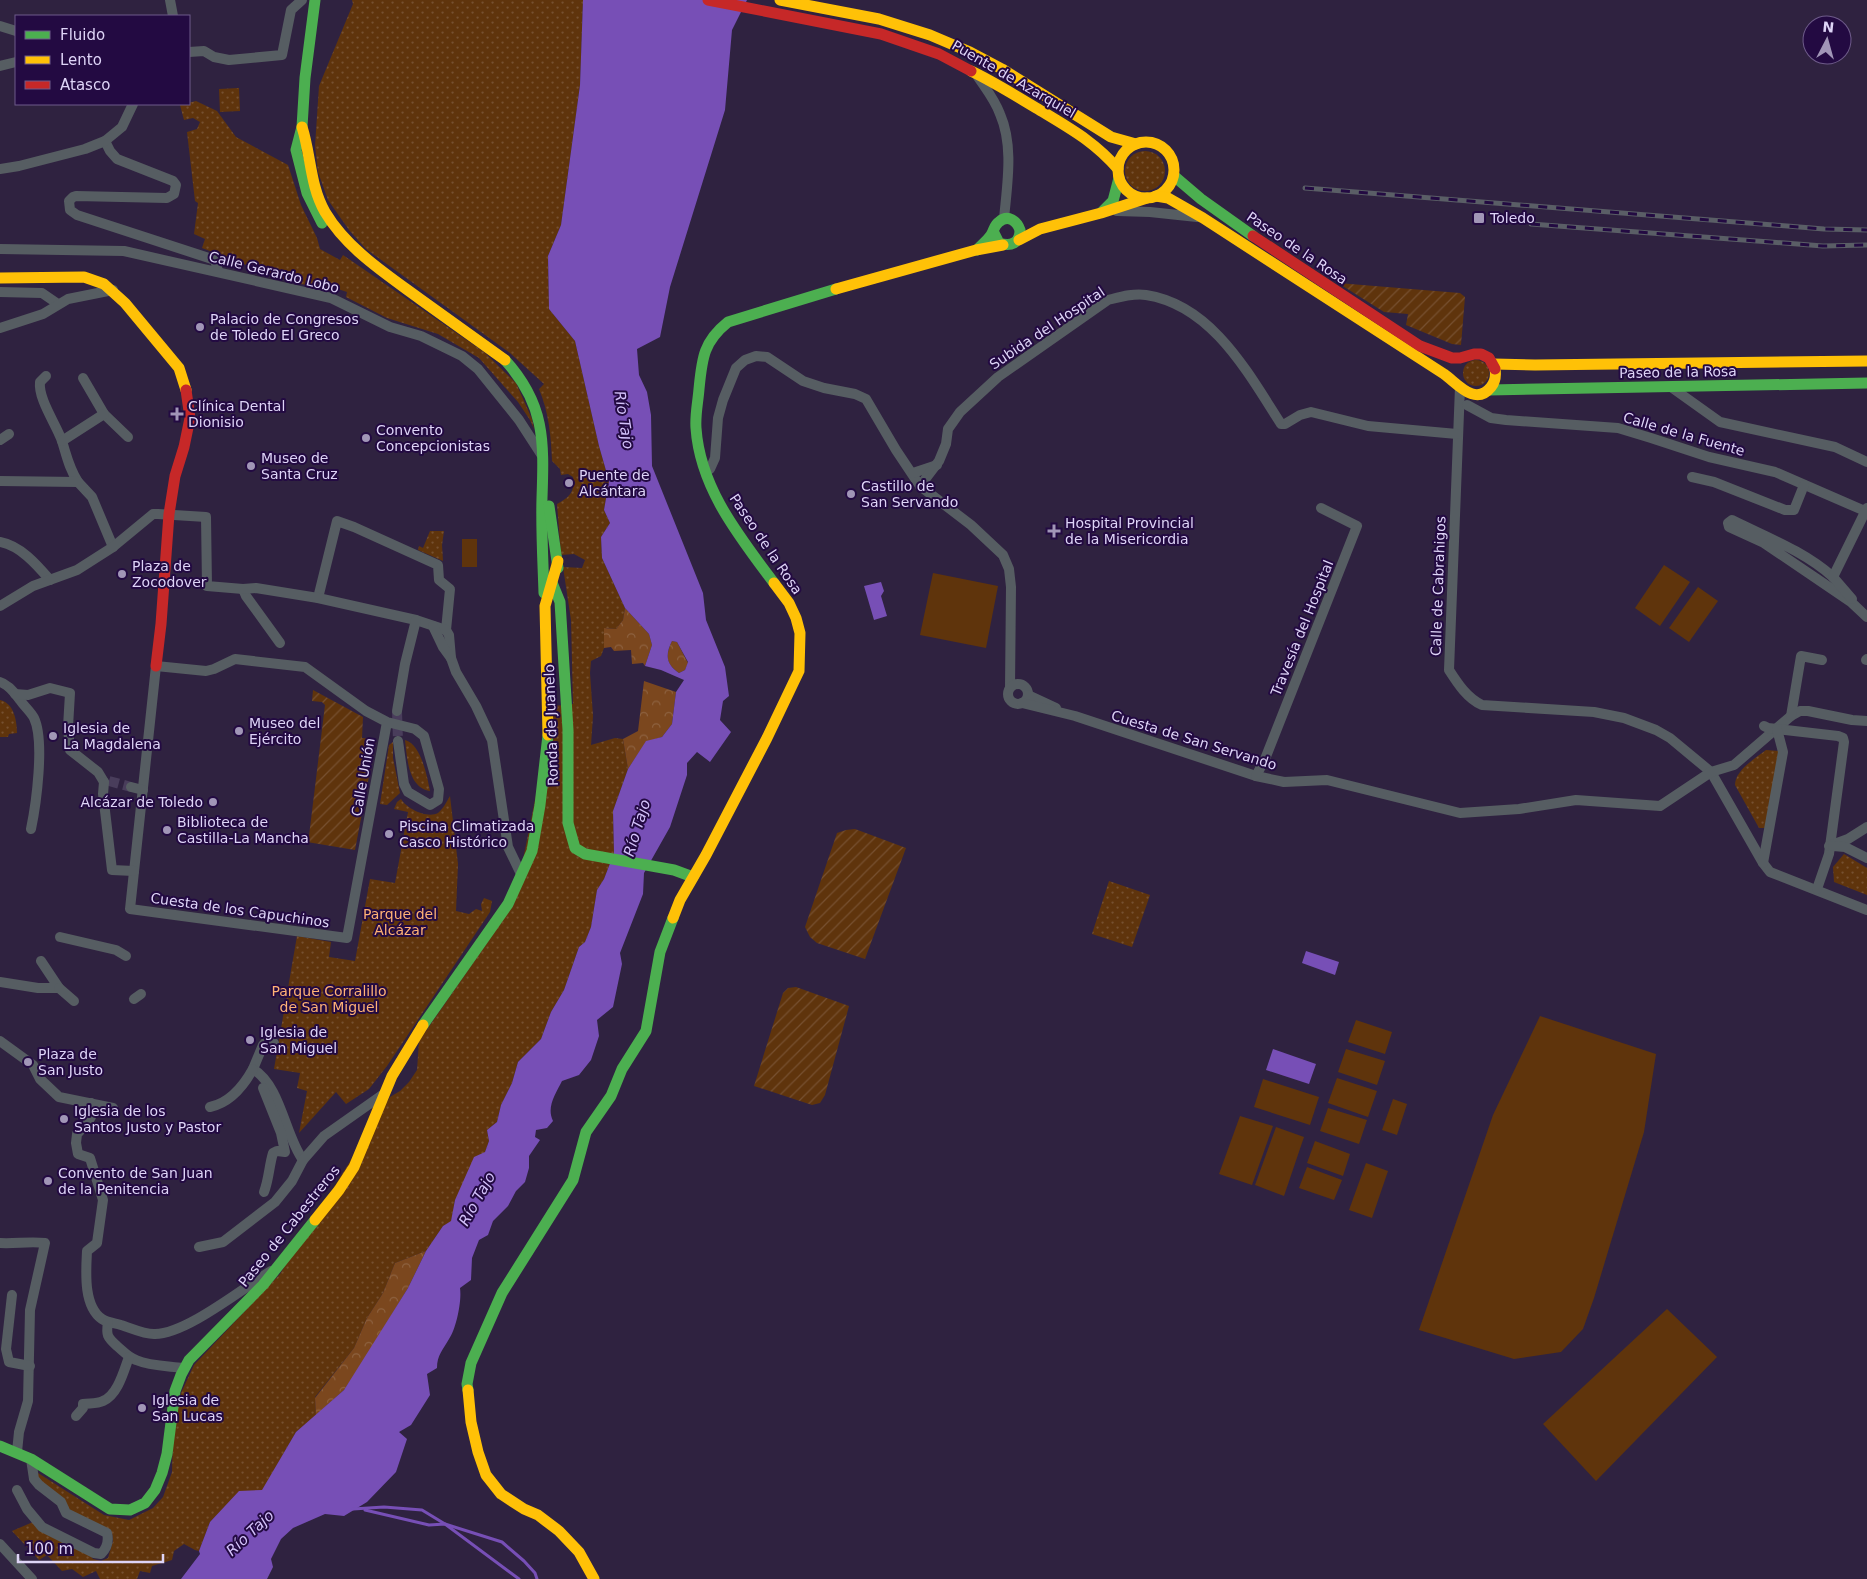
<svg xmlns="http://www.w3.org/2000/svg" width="1867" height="1579" viewBox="0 0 1867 1579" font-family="'DejaVu Sans',sans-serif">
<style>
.grass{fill:url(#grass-dots)}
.forest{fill:url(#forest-crowns)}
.garden{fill:url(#garden-furrows)}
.pitch{fill:#5f340c}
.water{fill:#774fb6;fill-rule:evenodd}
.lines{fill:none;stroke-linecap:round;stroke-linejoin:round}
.stream{stroke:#774fb6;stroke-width:3}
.street-tunnel{stroke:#493d5b;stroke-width:10;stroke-dasharray:10 5;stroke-linecap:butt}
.street{stroke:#565d62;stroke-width:10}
.fast{stroke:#4caf50;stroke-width:11}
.slow{stroke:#ffc107;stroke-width:11}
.jam{stroke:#c62828;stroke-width:11}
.rail-casing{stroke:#5a5e66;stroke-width:5}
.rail{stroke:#230a42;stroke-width:3;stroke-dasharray:9;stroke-linecap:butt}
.poi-dot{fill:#a196b7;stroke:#230a42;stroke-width:2}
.labels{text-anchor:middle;stroke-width:4;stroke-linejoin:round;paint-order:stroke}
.street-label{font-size:14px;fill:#ded4f7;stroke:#230a42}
.poi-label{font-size:14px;fill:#ded4f7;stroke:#230a42;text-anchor:start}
.park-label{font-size:14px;fill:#ffb275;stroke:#230a42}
.water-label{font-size:15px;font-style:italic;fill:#d3c2fa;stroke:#230a42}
</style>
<defs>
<pattern id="grass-dots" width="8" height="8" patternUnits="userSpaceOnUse" patternTransform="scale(1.25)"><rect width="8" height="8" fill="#5f340c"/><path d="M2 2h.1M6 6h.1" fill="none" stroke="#765030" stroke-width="1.8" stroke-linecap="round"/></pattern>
<pattern id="forest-crowns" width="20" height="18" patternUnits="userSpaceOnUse" patternTransform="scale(1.25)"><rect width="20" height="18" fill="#7b471e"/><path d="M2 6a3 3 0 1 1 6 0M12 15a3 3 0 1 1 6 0" fill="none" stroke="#8d613f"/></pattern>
<pattern id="garden-furrows" width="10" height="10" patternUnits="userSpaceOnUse" patternTransform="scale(1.25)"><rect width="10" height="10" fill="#5f340c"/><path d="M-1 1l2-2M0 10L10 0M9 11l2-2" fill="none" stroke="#765030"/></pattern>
</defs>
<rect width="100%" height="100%" fill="#2f2240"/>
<g class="grass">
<path d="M352,0H583L580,85L561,225L548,256L549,309L575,341L599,446L609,481L604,510L610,523L601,537L602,558L625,608L623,620L616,629L604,628V648L601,656L591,661L590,673L593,716L591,745L615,738L623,739L628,769L613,811L614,853L604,879L597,890L591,927L585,942L579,947L564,990L551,1012L541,1039L518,1062L512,1083L501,1105L497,1122L487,1130L489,1141L485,1152L455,1200L451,1222L443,1226L426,1251L395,1263L383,1293L367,1318L354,1348L315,1397L316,1415L296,1432L262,1491L239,1492L210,1522L199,1551L195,1550L184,1544L174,1551L172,1560L152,1566L150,1573L140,1571L137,1579H100L96,1571L83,1577L72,1569L62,1571L47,1555L39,1560L12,1531L33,1522L90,1555L93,1559L101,1561L108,1558L113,1541L112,1533L72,1515L38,1478V1473L104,1515L129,1520L153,1508L163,1497L172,1472L173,1432L181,1393L194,1365L280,1274L390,1097L400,1091L409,1082L417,1070L419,1041L514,904L554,706L573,704L571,620L563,567L582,568L585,560L574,554L561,555L557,504C570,497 575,492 573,477L568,474L561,475L560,469L552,461C551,436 549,413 539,389L544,384L510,353L366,249L349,230L328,200L318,172L315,146L319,86L353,4Z"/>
<path d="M239,88L240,111L220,112L219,89Z"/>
<path d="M196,101L217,111L236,137L288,165L301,205L317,238L320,249L340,260L343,255L484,352L516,383L532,419L534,429L530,420L518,402L479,358L438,334L387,318L346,297L347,292L332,287L331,290L291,282L202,248L205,239L194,234L198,203L195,201L187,132L197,129L200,122L193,118L184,120L180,105Z"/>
<circle cx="1145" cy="171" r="20"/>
<circle cx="1476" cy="373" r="13"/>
<path d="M430,531H444L442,545L443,561L418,550L419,546L423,548Z"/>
<path d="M0,700C14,703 17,721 17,733L9,734L8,737H0Z"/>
<path d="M405,740C421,744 427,776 430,791C408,788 407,757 405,740Z"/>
<path d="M393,742V758L400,793L387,805L380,804L389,745Z"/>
<path d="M1766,750L1779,751L1765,828H1759L1735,785C1735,770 1756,758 1766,750Z"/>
<path d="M450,796L458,864L456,911L469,914L476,909L482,911L481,904L484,898L492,901L490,912L387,1066L369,1089L346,1104L336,1092L299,1133L307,1091L297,1088L300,1073L274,1069L297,936L331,942L329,957L355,961L370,879L395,883L408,812L394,809L397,802L401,799C406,808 427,819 438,813C443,809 447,801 450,796Z"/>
<path d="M1844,854L1867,868V895L1834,882L1833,867Z"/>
<path d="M1109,881L1150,895L1132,947L1092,934Z"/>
</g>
<g class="forest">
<path d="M625,608L649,634L652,645L645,666L643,663L632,664L631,650L614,651L611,647L604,648V628L616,629L623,620Z"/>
<path d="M672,641L677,642L688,663L685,670L679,673C666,664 665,656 672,641Z"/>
<path d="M644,681L676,692L672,724L662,737L646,742L628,769L623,739L638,731Z"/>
<path d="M426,1251L408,1288L361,1365L344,1390L316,1415L315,1398L354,1348L367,1318L383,1293L395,1263Z"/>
</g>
<g class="garden">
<path d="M1338,283L1460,293L1465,297L1461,345L1452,344L1406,325L1408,314L1384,312Z"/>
<path d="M313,690L363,717L362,738L376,739L355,850L301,841L302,835L309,836L325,705L322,702L312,701Z"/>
<path d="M855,829L906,848L865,959L817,943L810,937L805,927L837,833L846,830Z"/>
<path d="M796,987L849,1006L825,1095L820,1103L812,1105L754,1086L783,993L788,988Z"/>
</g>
<g class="pitch">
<rect x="462" y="539" width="15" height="28"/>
<path d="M1664,565L1690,582L1660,626L1635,608Z"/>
<path d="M933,573L998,586L986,648L920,635Z"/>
<path d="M1698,587L1718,601L1689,642L1669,628Z"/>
<path d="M1540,1016L1656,1054L1644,1132L1594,1298L1583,1329L1561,1352L1514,1359L1419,1330L1493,1115Z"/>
<path d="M1356,1020L1392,1032L1385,1054L1348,1042Z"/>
<path d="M1346,1049L1385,1061L1377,1085L1338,1072Z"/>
<path d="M1337,1078L1377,1091L1368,1117L1328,1103Z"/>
<path d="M1263,1079L1319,1097L1310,1125L1254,1107Z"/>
<path d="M1393,1099L1407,1104L1397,1135L1382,1130Z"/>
<path d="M1328,1108L1367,1120L1359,1144L1320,1131Z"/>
<path d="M1240,1116L1273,1126L1252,1185L1219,1174Z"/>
<path d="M1276,1127L1304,1137L1284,1196L1255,1185Z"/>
<path d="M1315,1141L1350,1154L1343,1176L1307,1163Z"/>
<path d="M1366,1163L1388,1171L1372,1218L1349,1210Z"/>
<path d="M1307,1167L1342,1180L1334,1200L1299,1188Z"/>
<path d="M1667,1309L1717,1357L1596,1481L1543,1424Z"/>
</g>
<g class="water">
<path d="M583,0H747L732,30L725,110L670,287L660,337L637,349L639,375L647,392L651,415L652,466L703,593L706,620L725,667L729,696L723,701L720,720L731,732L710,762L697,752L687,763V775L670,827L644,873L643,894L620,953L622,964L613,1007L597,1020L599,1036L591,1060L579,1075L562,1081C556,1093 546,1107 553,1121L547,1128L536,1130L535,1137L540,1140L529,1156V1168L525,1182L516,1191L508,1206L493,1221L488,1235L479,1240L472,1258L471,1280L460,1288C462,1301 456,1329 449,1339C443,1350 437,1355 437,1368L427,1374L430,1395L411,1425L399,1432L407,1439L396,1472L367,1502L344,1516L325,1514L293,1528L281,1539L271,1559L273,1567L267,1579H181L200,1554L199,1551L210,1522L239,1491L262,1490L296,1432L344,1390L408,1288L426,1251L443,1226L451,1221L455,1200L474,1157L485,1152L489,1141L487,1130L497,1122L501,1105L512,1083L518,1062L541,1039L551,1012L564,990L579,947L585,942L591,927L597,890L604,879L614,853L613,811L628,769L646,741L662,737L672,724L676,692L684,680L661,670L645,666L652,645L649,634L625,608L602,558L601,537L610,523L604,510L609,481L599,446L575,341L549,309L548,256L561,225L580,85ZM672,641L677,642L688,662L685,670L679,673C666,664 665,655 672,641Z"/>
<path d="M881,582L884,591L881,596L887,616L874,620L864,586Z"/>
<path d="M1306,951L1339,962L1335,975L1302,963Z"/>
<path d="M1273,1049L1316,1064L1309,1084L1266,1070Z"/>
</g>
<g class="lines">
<g class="stream">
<path d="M353,1509L384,1507L422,1510L445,1524L502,1542L524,1561L535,1573L537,1579"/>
<path d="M365,1510L429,1525L445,1524L519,1579"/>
</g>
<g class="street-tunnel">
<path d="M397,711L398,741"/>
<path d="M109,781L131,787"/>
</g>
<g class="street">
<path d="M170,0L173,16"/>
<path d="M0,26L16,31"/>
<path d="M189,52L204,51L214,57L229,60L282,55L291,10L302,0"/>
<path d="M0,66L16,62"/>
<path d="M978,77C986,89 995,100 1000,114C1014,146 1007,185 1004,219"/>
<path d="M105,141L110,151L117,159L173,181L176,185L174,194L167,198L76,196L73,197L69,201L70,210L77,215L215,260L218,271"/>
<path d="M0,169L19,166L85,149L105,141L122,127L133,104"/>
<path d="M1117,211L1150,212L1197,217"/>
<path d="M0,249L124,251L331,298L390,327L421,336L462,356L478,369L519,420L541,454"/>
<path d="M0,292L42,293L58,304"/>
<path d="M0,328L43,314L68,299L113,290"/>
<path d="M46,376L40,382C38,399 56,424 62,441C67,457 69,468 78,482"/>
<path d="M83,378L104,414L128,437"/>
<path d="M1460,387L1449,670C1458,684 1467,698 1482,705L1594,712L1624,718L1656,730L1670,738L1711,772L1763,863L1770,872L1867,910"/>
<path d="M1671,387L1720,422L1835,447L1867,462"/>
<path d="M1467,405L1491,418L1506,420L1618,428L1651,438L1709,457L1775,472L1865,511L1867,514"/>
<path d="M0,440L9,434"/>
<path d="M62,441L104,414"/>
<path d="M705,471L710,469L715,458L718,418L723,400L736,368L745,360L756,356L767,357L803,381L824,388L855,394L866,399L896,450L920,486L971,525L1003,555L1009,569L1011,587L1010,687"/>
<path d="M913,473L937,465"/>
<path d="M1692,477L1714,482L1785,510H1794L1804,485"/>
<path d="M0,481L78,482L92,497L113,547"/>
<path d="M920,486L939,461L946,444L948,429L960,412L998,377L1108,300C1120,297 1133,293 1146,295C1212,305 1248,373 1281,424H1285L1300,415L1311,412L1368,426L1457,434"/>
<path d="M0,542C21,546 37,565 50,580"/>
<path d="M1833,577C1804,551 1766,537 1732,520L1728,523L1729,527L1764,543L1851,602L1867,617"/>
<path d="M243,589L246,596L280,643"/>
<path d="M318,598L337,521L354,527L438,565L439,580L450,589L446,630"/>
<path d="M1852,599L1833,577L1867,508"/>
<path d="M0,606L33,586L77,570L113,547L153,514H158L206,517L207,586L243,589L256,588L318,598L416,620L446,630L449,635L451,658L456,672L476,706L492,740L508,847L521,874"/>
<path d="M433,626L443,647L451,658"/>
<path d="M1866,660L1867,659"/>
<path d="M0,682C8,684 15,693 20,700C24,706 31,712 34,718C45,741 36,805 31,829"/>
<circle cx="1018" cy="694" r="10"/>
<path d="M15,694L28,695L50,688L70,693L68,727L70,750L98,772L104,782"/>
<path d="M1028,695L1056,708"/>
<path d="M1022,703L1075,716L1256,776L1284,782L1327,780L1460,813L1519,809L1576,800L1660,806L1711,772L1734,765L1791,716L1800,711H1808L1852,720L1867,721"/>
<path d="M397,711L405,664L416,620"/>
<path d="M1791,716L1801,656L1822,660"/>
<path d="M387,722L347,938L130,909L156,666L206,671L214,669L235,659L305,667L366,711L387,722L415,729L424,736L439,789L438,800L430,805L408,792L404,784L398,741"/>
<path d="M1764,726L1768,728L1838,736L1843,738L1844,742L1829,854L1817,889"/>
<path d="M1256,776L1265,759L1357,526L1321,508"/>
<path d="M104,782L103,794L112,870L134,871"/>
<path d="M131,787L143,790"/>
<path d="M1829,846L1848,839L1867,827"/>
<path d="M1833,846L1845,847L1867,858"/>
<path d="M1763,863L1783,752L1777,729"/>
<path d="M60,937L116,950L126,956"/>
<path d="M0,982L38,988H59L41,961"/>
<path d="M59,988L74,1001"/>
<path d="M134,999L141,994"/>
<path d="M0,1041L33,1065L40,1079L59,1097L113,1108"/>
<path d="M274,1043L266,1042L263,1045L253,1069C281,1086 285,1136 303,1160"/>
<path d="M263,1088L281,1133L285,1152L277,1151L273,1153C269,1166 269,1179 264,1192"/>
<path d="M91,1103V1117L88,1122L77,1134L76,1143L78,1154L90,1158L103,1200L97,1243L87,1251C86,1271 83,1306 102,1319C108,1323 115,1323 121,1325C131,1328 143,1334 154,1334C185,1335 243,1288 271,1271"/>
<path d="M210,1107C230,1103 243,1087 253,1069"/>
<path d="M0,1243C15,1244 30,1241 45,1243L30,1310L28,1401L19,1432L17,1452"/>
<path d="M199,1247L223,1242L275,1202L292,1181L303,1160L324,1136L385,1093"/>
<path d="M12,1295L6,1349L9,1362L30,1366"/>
<path d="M108,1322C106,1335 107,1337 117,1346C123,1351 128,1357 136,1360C150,1366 168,1366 183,1368"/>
<path d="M76,1416L83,1408V1404C90,1403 97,1404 103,1401C118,1395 124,1370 129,1357"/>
<path d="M17,1490L27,1509L42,1527L94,1553L101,1554C107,1548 109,1541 107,1533L66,1513L61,1502L39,1485L34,1479L31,1459"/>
<path d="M0,1544L32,1579"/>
</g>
<g class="fast">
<path d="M315,0L305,78L302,127L296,150L307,193L322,223"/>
<path d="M1174,176L1201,199L1253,236"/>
<path d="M1102,212L1113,201L1119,178"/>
<path d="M977,250C981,245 987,241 991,235C994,231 994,225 999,222C1008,214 1017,221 1020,230C1020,243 1011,247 999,243L994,233"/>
<path d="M505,360C545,404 544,440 542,498C541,529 543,561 544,593"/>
<path d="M1489,390L1867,383"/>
<path d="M549,506L558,568"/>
<path d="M551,580L560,602L568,730V823L575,848L585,854L674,870L693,877"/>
<path d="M774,583C739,536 700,488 696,428C695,415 698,402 699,389C702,359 703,342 728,322L836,289"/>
<path d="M423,1025L508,904L532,851L540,805L548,735"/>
<path d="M468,1390L467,1384L471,1363L502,1293L573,1180L586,1132L611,1096L622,1069L646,1031L660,952L673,918"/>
<path d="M0,1446L31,1459L110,1509L130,1510L145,1503L155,1490L162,1473L167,1454L175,1391L181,1375L189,1360L263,1285L315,1220"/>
</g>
<g class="slow">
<path d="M780,0L879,19L930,35L970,52L1002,69L1111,137L1136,144"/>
<path d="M971,71C994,82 1016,96 1038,109C1069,128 1094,141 1118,169"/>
<path d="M302,127C311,155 310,186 325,212C347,249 386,274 420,299C448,319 476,339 505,360"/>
<circle cx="1146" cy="170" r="28"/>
<path d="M1156,196L1168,198L1203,218L1444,374C1457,383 1475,407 1491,387C1495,382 1496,375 1495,369"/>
<path d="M1019,240L1040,229L1101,213L1147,198"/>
<path d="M0,278L84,277L104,284L125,303L179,368L186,390"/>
<path d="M836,289L976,250L1003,245"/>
<path d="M1494,364L1535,365L1867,361"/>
<path d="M548,735L545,606L558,561"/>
<path d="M673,918L680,900L706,855L767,738L799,671L800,633L796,618L789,603L774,583"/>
<path d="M315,1220L339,1190L354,1167L392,1076L423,1025"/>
<path d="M468,1390L471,1422L478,1452L486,1475L501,1494L524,1509L538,1515L559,1531L579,1552L594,1579"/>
</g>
<g class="jam">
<path d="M708,0L881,34L939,54L971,71"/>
<path d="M1253,236L1420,346L1452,358H1460L1474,354H1481L1489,358L1495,369"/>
<path d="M156,666L161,624L169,514L175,476L184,447L190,418L186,390"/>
</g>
<g class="rail-casing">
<g id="rail">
<path d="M1305,188L1824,229L1867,230"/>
<path d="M1531,224L1823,246L1867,245"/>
</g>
</g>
<use href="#rail" class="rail"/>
</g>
<g class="poi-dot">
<rect x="1473" y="212" width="12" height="12" rx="2.5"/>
<circle cx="200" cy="327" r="5"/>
<path d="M174.5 406.5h5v5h5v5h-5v5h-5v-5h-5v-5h5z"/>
<circle cx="366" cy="438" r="5"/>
<circle cx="251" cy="466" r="5"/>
<circle cx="569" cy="483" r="5"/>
<circle cx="851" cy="494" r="5"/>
<path d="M1051.5 523.5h5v5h5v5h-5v5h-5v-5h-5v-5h5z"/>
<circle cx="122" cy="574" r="5"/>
<circle cx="239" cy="731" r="5"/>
<circle cx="53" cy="736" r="5"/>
<circle cx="213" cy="802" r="5"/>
<circle cx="167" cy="830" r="5"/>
<circle cx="389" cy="834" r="5"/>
<circle cx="250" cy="1040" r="5"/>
<circle cx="28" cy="1062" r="5"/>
<circle cx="64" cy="1119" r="5"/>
<circle cx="48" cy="1181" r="5"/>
<circle cx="142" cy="1408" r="5"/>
</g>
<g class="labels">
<g class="street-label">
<text transform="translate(1014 79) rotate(30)" y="5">Puente de Azarquiel</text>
<text transform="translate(1297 248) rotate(34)" y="5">Paseo de la Rosa</text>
<text transform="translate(274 272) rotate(14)" y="5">Calle Gerardo Lobo</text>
<text transform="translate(1047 328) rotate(-34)" y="5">Subida del Hospital</text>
<text transform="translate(1678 372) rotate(-1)" y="5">Paseo de la Rosa</text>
<text transform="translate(1684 434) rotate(16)" y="5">Calle de la Fuente</text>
<text transform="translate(766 544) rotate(56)" y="5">Paseo de la Rosa</text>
<text transform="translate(1438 586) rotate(-88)" y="5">Calle de Cabrahigos</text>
<text transform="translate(1302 628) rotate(-68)" y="5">Travesía del Hospital</text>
<text transform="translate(551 725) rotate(-92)" y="5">Ronda de Juanelo</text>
<text transform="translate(1194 740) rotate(17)" y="5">Cuesta de San Servando</text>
<text transform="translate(363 777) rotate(-80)" y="5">Calle Unión</text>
<text transform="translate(240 910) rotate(8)" y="5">Cuesta de los Capuchinos</text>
<text transform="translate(289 1226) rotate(-51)" y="5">Paseo de Cabestreros</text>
</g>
<g class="poi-label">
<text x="1490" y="223">Toledo</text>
<text x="210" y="324">Palacio de Congresos<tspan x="210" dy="16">de Toledo El Greco</tspan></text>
<text x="188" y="411">Clínica Dental<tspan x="188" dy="16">Dionisio</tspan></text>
<text x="376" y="435">Convento<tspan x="376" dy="16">Concepcionistas</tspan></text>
<text x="261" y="463">Museo de<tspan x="261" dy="16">Santa Cruz</tspan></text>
<text x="579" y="480">Puente de<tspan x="579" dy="16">Alcántara</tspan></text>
<text x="861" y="491">Castillo de<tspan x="861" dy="16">San Servando</tspan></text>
<text x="1065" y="528">Hospital Provincial<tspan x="1065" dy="16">de la Misericordia</tspan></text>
<text x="132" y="571">Plaza de<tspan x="132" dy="16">Zocodover</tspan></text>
<text x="249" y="728">Museo del<tspan x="249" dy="16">Ejército</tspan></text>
<text x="63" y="733">Iglesia de<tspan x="63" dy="16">La Magdalena</tspan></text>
<text x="203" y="807" text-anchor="end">Alcázar de Toledo</text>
<text x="177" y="827">Biblioteca de<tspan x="177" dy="16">Castilla-La Mancha</tspan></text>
<text x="399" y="831">Piscina Climatizada<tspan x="399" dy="16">Casco Histórico</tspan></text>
<text x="260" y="1037">Iglesia de<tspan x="260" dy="16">San Miguel</tspan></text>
<text x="38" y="1059">Plaza de<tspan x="38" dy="16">San Justo</tspan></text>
<text x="74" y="1116">Iglesia de los<tspan x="74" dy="16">Santos Justo y Pastor</tspan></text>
<text x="58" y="1178">Convento de San Juan<tspan x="58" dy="16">de la Penitencia</tspan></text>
<text x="152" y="1405">Iglesia de<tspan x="152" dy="16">San Lucas</tspan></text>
</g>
<g class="park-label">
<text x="400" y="919">Parque del<tspan x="400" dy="16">Alcázar</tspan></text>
<text x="329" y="996">Parque Corralillo<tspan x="329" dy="16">de San Miguel</tspan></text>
</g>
<g class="water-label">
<text transform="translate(624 420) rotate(81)" y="5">Río Tajo</text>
<text transform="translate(637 828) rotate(-73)" y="5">Río Tajo</text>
<text transform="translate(477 1199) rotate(-61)" y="5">Río Tajo</text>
<text transform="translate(250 1533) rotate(-43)" y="5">Río Tajo</text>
</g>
</g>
<rect x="15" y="15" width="175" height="90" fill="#230a42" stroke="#6e5b8a"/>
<rect x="25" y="31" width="25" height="8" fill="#4caf50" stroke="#6e5b8a"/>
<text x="60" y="40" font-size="15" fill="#ded4f7">Fluido</text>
<rect x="25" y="56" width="25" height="8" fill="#ffc107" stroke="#6e5b8a"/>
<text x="60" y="65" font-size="15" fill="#ded4f7">Lento</text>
<rect x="25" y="81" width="25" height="8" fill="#c62828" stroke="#6e5b8a"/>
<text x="60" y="90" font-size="15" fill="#ded4f7">Atasco</text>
<g transform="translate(1827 40) rotate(6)"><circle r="24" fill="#230a42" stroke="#6e5b8a"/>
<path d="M0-4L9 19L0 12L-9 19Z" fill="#a196b7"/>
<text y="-8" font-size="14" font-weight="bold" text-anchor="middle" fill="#ded4f7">N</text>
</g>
<path d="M18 1554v8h145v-8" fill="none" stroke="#ded4f7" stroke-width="2.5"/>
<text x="25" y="1554" font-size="15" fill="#ded4f7" stroke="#230a42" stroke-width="4" paint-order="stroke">100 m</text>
</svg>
